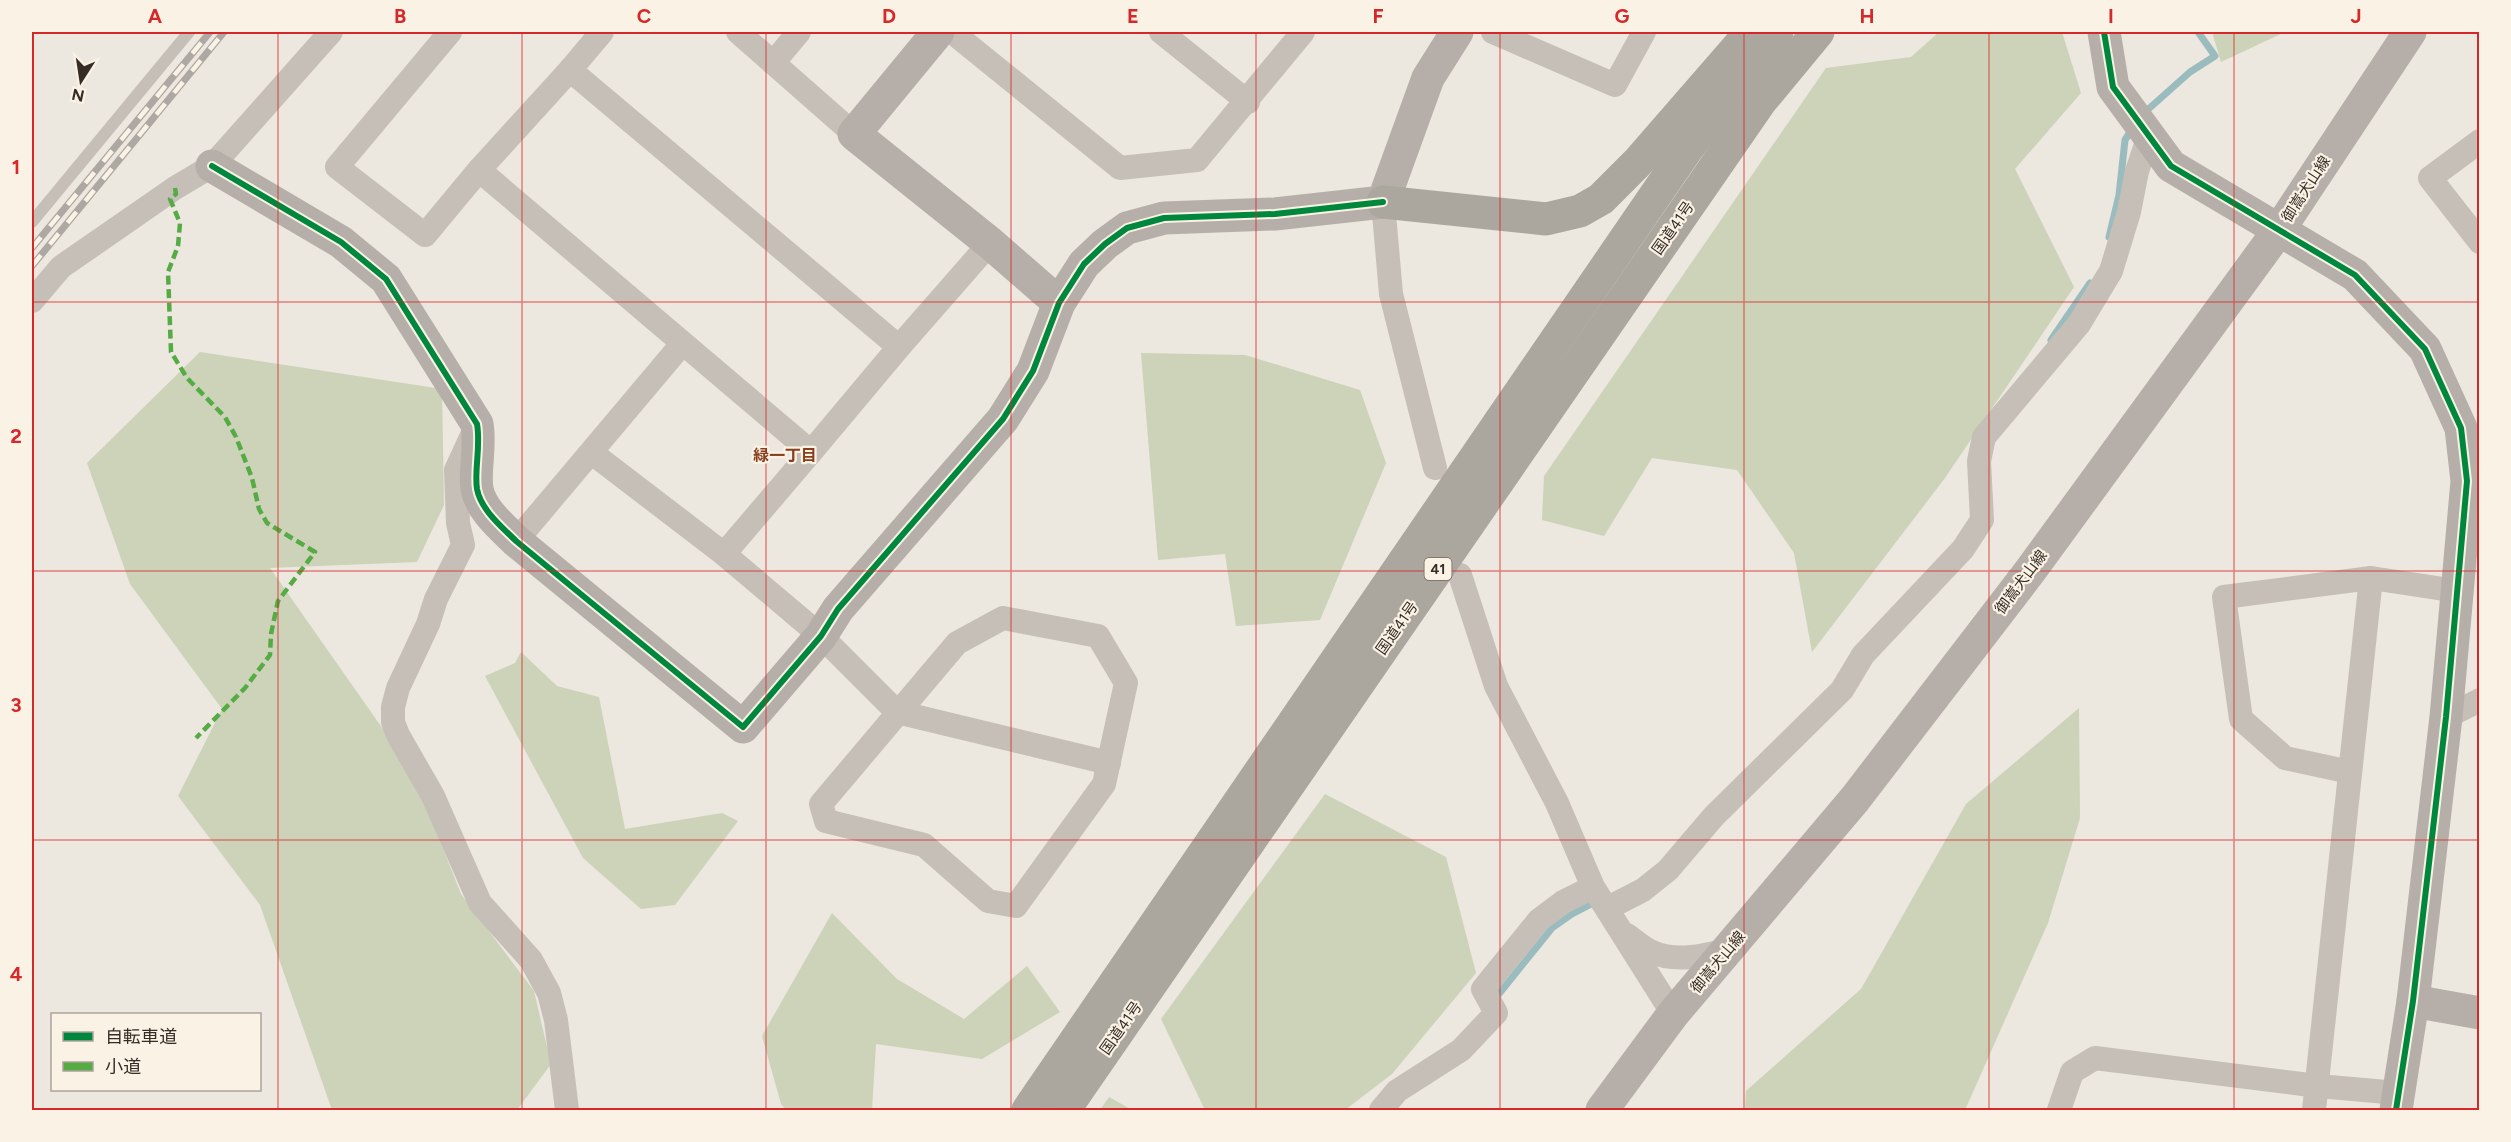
<svg xmlns="http://www.w3.org/2000/svg" width="2511" height="1142" viewBox="0 0 2511 1142" font-family="Figtree,'Noto Sans JP',sans-serif">
<style>
.green{fill:#ccd3b8}
.lines{fill:none;stroke-linecap:round;stroke-linejoin:round}
.stream{stroke:#9abcbe;stroke-width:7}
.lane{stroke:#c6bfb8;stroke-width:12}
.street{stroke:#c6bfb8;stroke-width:24}
.secondary{stroke:#b6afa9;stroke-width:33}
.highway{stroke:#aba69e;stroke-width:33}
.rail-casing{stroke:#ada8a2;stroke-width:7}
.rail{stroke:#faf2e5;stroke-width:4.5;stroke-dasharray:14;stroke-linecap:butt}
.quiet{stroke:#55ab44;stroke-width:4.5;stroke-dasharray:9 4.5;stroke-linecap:butt}
.cycleway-casing{stroke:#faf2e5;stroke-width:10}
.cycleway{stroke:#00873e;stroke-width:6}
.grid{fill:none;stroke:#d62828;stroke-width:1.5;stroke-opacity:0.55}
.labels{text-anchor:middle;stroke-width:4.5;stroke-linejoin:round;paint-order:stroke}
.shield{fill:#faf2e5;stroke:#71675f;stroke-width:1.5}
.shield-label{font-size:14px;font-weight:bold;fill:#362c26}
.street-label{font-size:15px;fill:#362c26;stroke:#faf2e5}
.neighbourhood-label{font-size:16px;font-weight:bold;fill:#873e1d;stroke:#faf2e5}
.neatline{fill:none;stroke:#d62828;stroke-width:2}
.grid-label{font-size:20px;text-anchor:middle;font-weight:bold;fill:#d62828}
</style>
<rect width="100%" height="100%" fill="#ece7df"/>
<g class="green">
<path d="M1939,32H2062L2081,93L2015,169L2074,287L1945,478L1812,652L1794,553L1737,470L1652,458L1604,536L1542,520L1544,476L1826,68L1911,57Z"/>
<path d="M2212,32H2285L2221,62Z"/>
<path d="M200,352L442,389L444,505L417,562L270,568L385,732L421,793L461,894L534,991L551,1064L517,1110H332L260,905L178,796L222,709L130,584L87,463Z"/>
<path d="M1141,353L1245,355L1360,390L1386,463L1320,620L1236,626L1225,554L1158,560Z"/>
<path d="M521,652L557,686L599,697L625,829L722,813L738,821L675,905L641,909L583,858L485,676L515,663Z"/>
<path d="M2079,708L2080,818L2048,923L1965,1110H1745L1746,1091L1861,989L1966,804Z"/>
<path d="M1325,794L1446,857L1476,973L1392,1074L1345,1110H1205L1161,1019Z"/>
<path d="M832,913L897,979L964,1019L1027,966L1060,1012L982,1059L876,1044L872,1110H786L781,1104L762,1036Z"/>
<path d="M1109,1097L1132,1110H1100Z"/>
</g>
<g class="lines">
<g class="stream">
<path d="M2144,113L2190,72L2215,56L2198,32"/>
<path d="M2109,237L2119,195L2125,140L2132,129"/>
<path d="M2051,340L2090,283"/>
<path d="M1494,1000L1552,928L1572,914L1597,901"/>
</g>
<path class="lane" d="M32,222L189,32"/>
<g class="street">
<path d="M450,32L337,167L425,235L479,170"/>
<path d="M602,32L570,70L479,170L811,452L899,347L990,243"/>
<path d="M738,32L854,134"/>
<path d="M952,32L1120,168L1197,160L1303,32"/>
<path d="M1161,32L1248,102"/>
<path d="M1493,32L1615,85L1644,32"/>
<path d="M773,63L799,32"/>
<path d="M570,70L899,347"/>
<path d="M2480,141L2430,178L2480,242"/>
<path d="M1383,202L1391,294L1435,468"/>
<path d="M32,301L61,267L175,188L212,166L331,32"/>
<path d="M474,431L456,470L458,523L463,545L436,599L428,624L398,688L393,707V722L398,735L433,796L480,903L531,960L549,993L556,1020L567,1110"/>
<path d="M592,453L724,554L821,636L897,712L1109,763"/>
<path d="M516,541L682,344"/>
<path d="M724,554L811,452"/>
<path d="M1460,575L1496,686L1557,803L1593,887L1673,1014"/>
<path d="M1003,618L1098,636L1126,683L1104,784L1016,906L988,901L924,845L826,821L821,804L957,643Z"/>
<path d="M2446,717L2480,700"/>
<path d="M2350,772L2285,758L2241,719L2224,597L2371,578"/>
<path d="M1608,908L1643,890L1668,870L1714,816L1842,690L1863,655L1963,549L1982,520L1979,461L1984,437L2079,324L2111,271L2129,212L2137,171L2149,136"/>
<path d="M1627,935C1634,940 1642,947 1650,951C1674,963 1704,956 1728,950"/>
<path d="M1381,1110L1397,1091L1461,1050L1496,1013L1483,989L1539,920L1563,902L1593,887"/>
<path d="M2059,1110L2072,1072L2095,1058L2318,1086L2398,1093"/>
<path d="M2314,1110L2371,578L2457,591"/>
</g>
<g class="secondary">
<path d="M938,32L854,134L990,243L1059,303"/>
<path d="M2104,32L2113,87L2171,166L2355,275L2425,349L2461,428L2467,481L2446,717L2413,1001L2396,1110"/>
<path d="M212,166L341,242L386,279L477,424C481,446 474,471 477,489C481,510 502,527 516,541L743,727L821,636L838,609L1003,419L1033,371L1059,303L1084,264L1105,244L1127,228L1164,218L1275,214L1383,202L1428,78L1457,32"/>
<path d="M2413,1001L2480,1013"/>
<path d="M1602,1110L1673,1014L1855,799L2030,571L2279,230L2410,32"/>
</g>
<g class="highway">
<path d="M1383,202L1546,219L1580,211L1601,199L1637,163L1751,32"/>
<path d="M1028,1110L1687,149L1777,32"/>
<path d="M1064,1110L1760,102L1818,32"/>
</g>
<g class="rail-casing">
<g id="rail">
<path d="M32,248L210,32"/>
<path d="M32,266L224,32"/>
</g>
</g>
<use href="#rail" class="rail"/>
<path class="quiet" d="M175,188L176,194L170,199L180,223L178,246L168,272L171,352L187,378L225,417L236,437L252,478L259,509L267,523L315,552L278,601L271,634L270,655L245,688L196,738"/>
<g class="cycleway-casing">
<g id="cycleway">
<path d="M2104,32L2113,87L2171,166L2355,275L2425,349L2461,428L2467,481L2446,717L2413,1001L2396,1110"/>
<path d="M212,166L341,242L386,279L477,424C481,446 474,471 477,489C481,510 502,527 516,541L743,727L821,636L838,609L1003,419L1033,371L1059,303L1084,264L1105,244L1127,228L1164,218L1275,214L1383,202"/>
</g>
</g>
<use href="#cycleway" class="cycleway"/>
</g>
<path class="grid" d="M278,32V1110M522,32V1110M766,32V1110M1011,32V1110M1256,32V1110M1500,32V1110M1744,32V1110M1989,32V1110M2234,32V1110M32,302H2480M32,571H2480M32,840H2480"/>
<g class="labels">
<rect class="shield" x="1424.5" y="558" width="27" height="22" rx="4.5"/>
<g class="shield-label">
<text x="1438" y="574">41</text>
</g>
<g class="street-label">
<text transform="translate(2306 189) rotate(-57)" y="5">御嵩犬山線</text>
<text transform="translate(1673 228) rotate(-55)" y="5">国道41号</text>
<text transform="translate(2021 582) rotate(-53)" y="5">御嵩犬山線</text>
<text transform="translate(1397 628) rotate(-55)" y="5">国道41号</text>
<text transform="translate(1718 962) rotate(-50)" y="5">御嵩犬山線</text>
<text transform="translate(1121 1028) rotate(-55)" y="5">国道41号</text>
</g>
<g class="neighbourhood-label">
<text x="785" y="461">緑一丁目</text>
</g>
</g>
<rect width="2511" height="1142" fill="none" stroke="#faf2e5" stroke-width="66"/>
<rect x="51" y="1013" width="210" height="78" fill="#faf2e5" stroke="#aca399" stroke-width="1.5"/>
<rect x="63" y="1032" width="30" height="9" fill="#00873e" stroke="#aca399" stroke-width="1.5"/>
<text x="105" y="1043" font-size="18" fill="#362c26">自転車道</text>
<rect x="63" y="1062" width="30" height="9" fill="#55ab44" stroke="#aca399" stroke-width="1.5"/>
<text x="105" y="1073" font-size="18" fill="#362c26">小道</text>
<g transform="translate(81 81) rotate(192)" stroke="#faf2e5" stroke-width="4.5" paint-order="stroke">
<path d="M0-4.5L10 22L0 15L-10 22Z" fill="#362c26"/>
<text y="-9" font-size="16" font-weight="bold" text-anchor="middle" fill="#362c26">N</text>
</g>
<rect x="33" y="33" width="2445" height="1076" class="neatline"/>
<g class="grid-label">
<text x="155" y="23">A</text>
<text x="400" y="23">B</text>
<text x="644" y="23">C</text>
<text x="889" y="23">D</text>
<text x="1133" y="23">E</text>
<text x="1378" y="23">F</text>
<text x="1622" y="23">G</text>
<text x="1867" y="23">H</text>
<text x="2111" y="23">I</text>
<text x="2356" y="23">J</text>
<text x="16" y="174">1</text>
<text x="16" y="443">2</text>
<text x="16" y="712">3</text>
<text x="16" y="981">4</text>
</g>
</svg>
